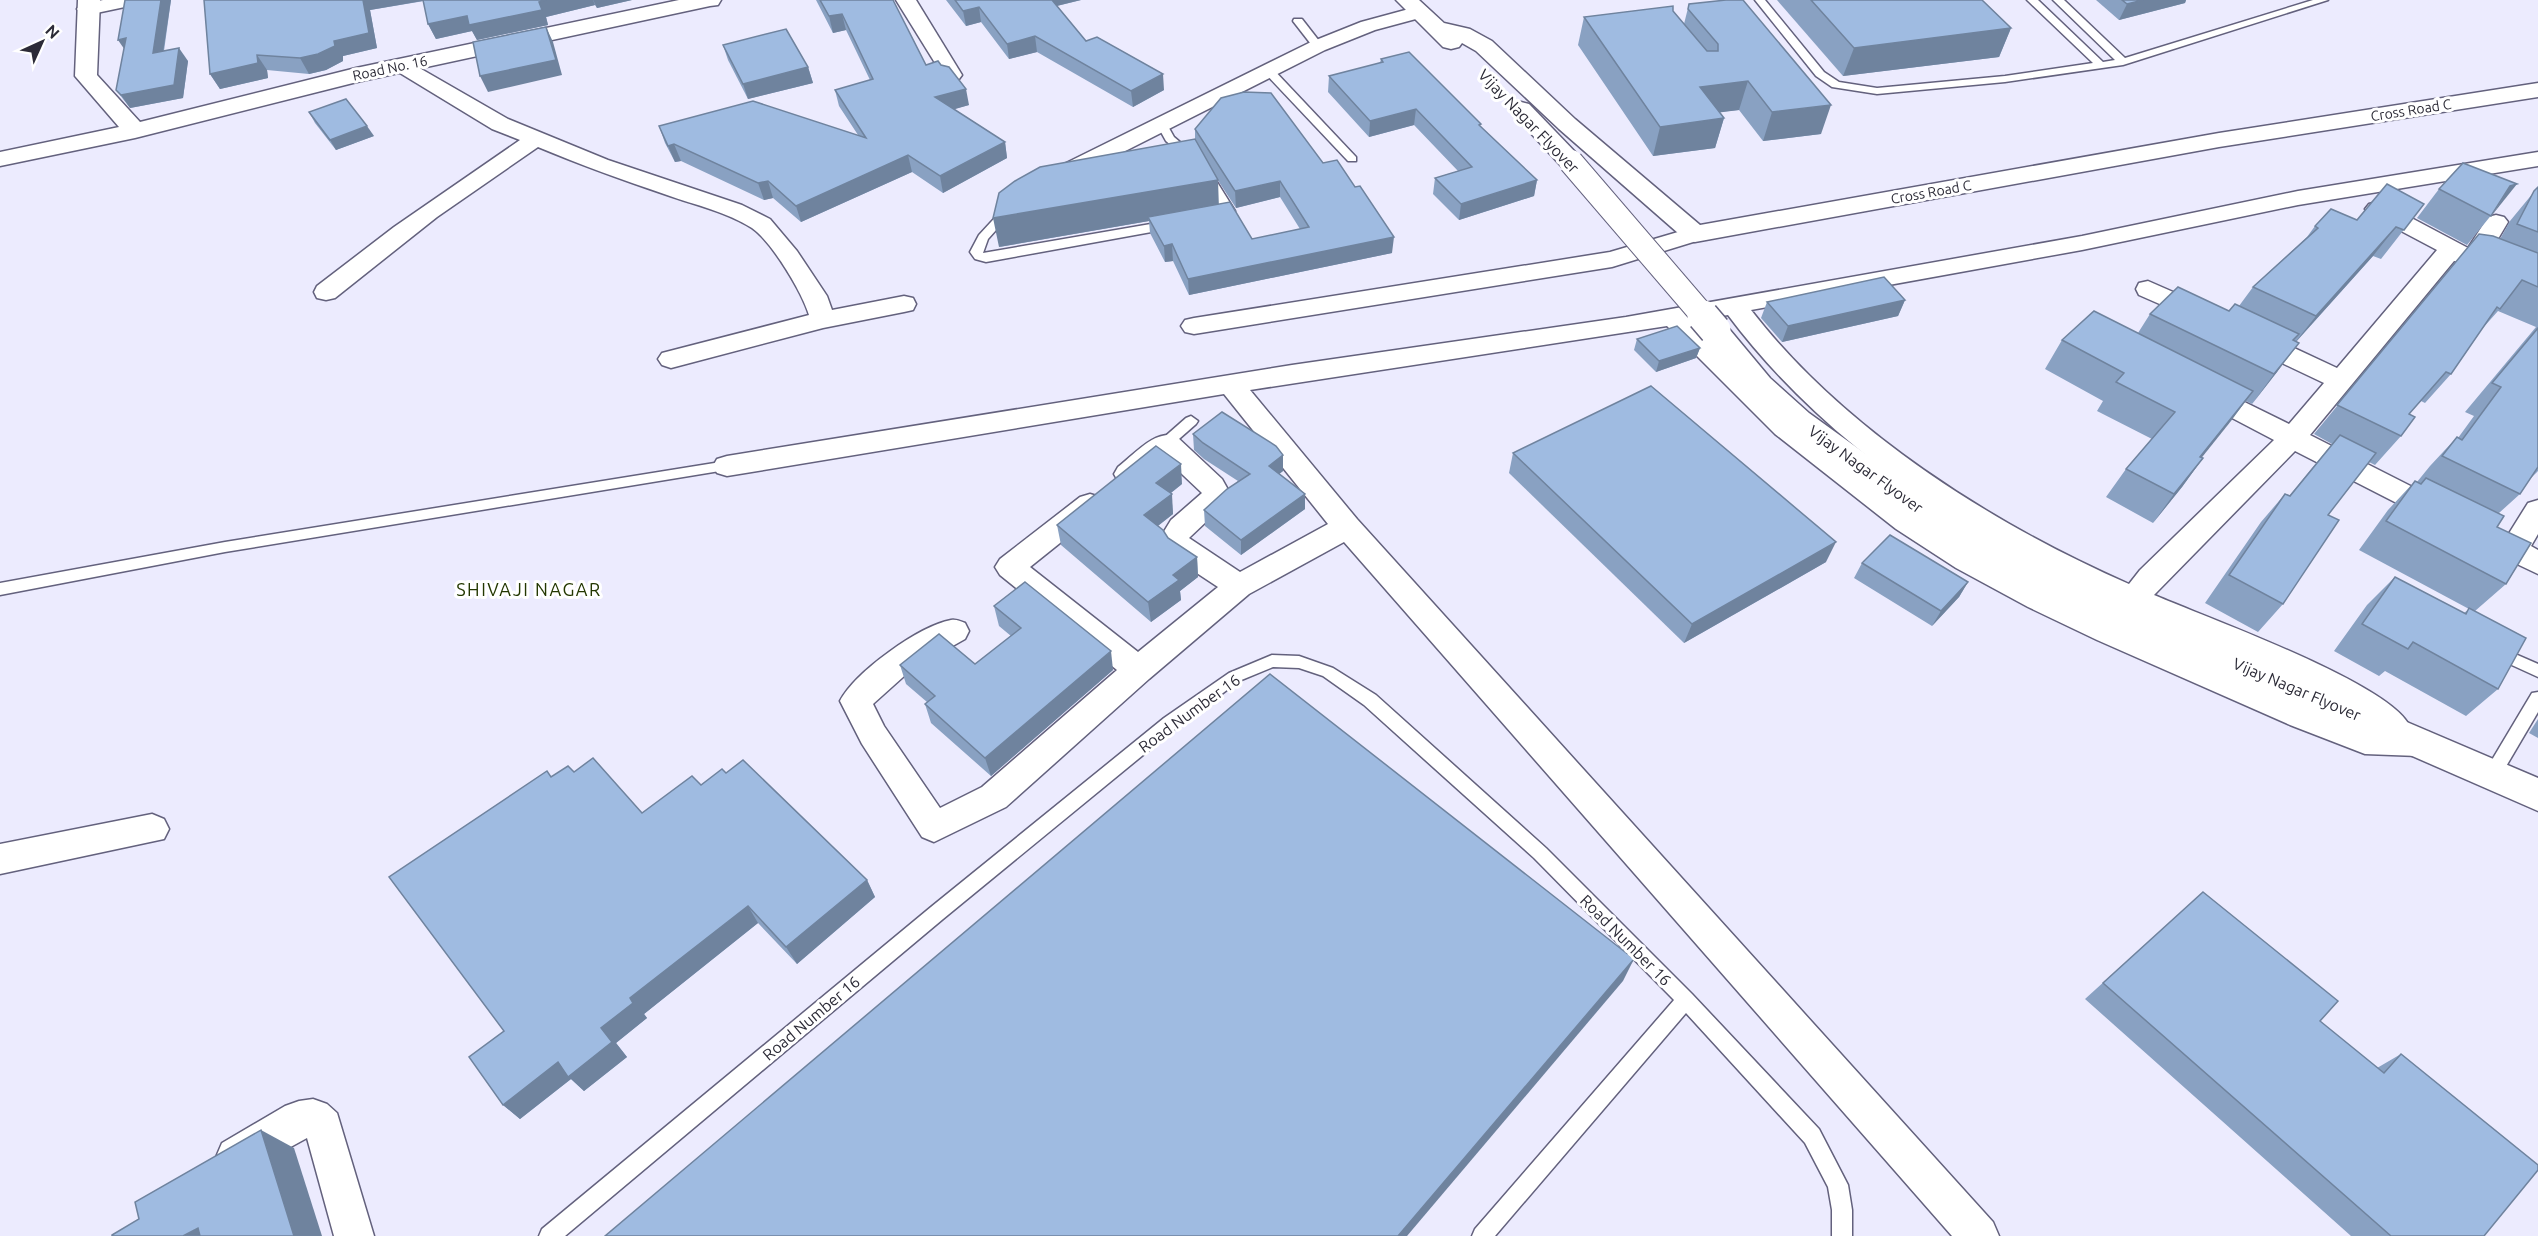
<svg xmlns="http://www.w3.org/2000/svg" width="2538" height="1236" viewBox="0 0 2538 1236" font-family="Ubuntu,sans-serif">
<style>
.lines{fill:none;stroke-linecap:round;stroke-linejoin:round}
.lane-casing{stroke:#63617d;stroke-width:3}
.street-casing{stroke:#63617d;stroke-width:3}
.secondary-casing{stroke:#63617d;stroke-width:3}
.lane{fill:#fff;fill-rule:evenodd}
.street{fill:#fff;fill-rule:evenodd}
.secondary{fill:#fff;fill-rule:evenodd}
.secondary-bridge-far1-casing{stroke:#63617d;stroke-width:26;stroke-linecap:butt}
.secondary-bridge-casing{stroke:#63617d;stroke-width:34;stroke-linecap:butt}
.secondary-bridge-far1{stroke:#fff;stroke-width:24}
.secondary-bridge{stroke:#fff;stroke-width:31}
.wall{fill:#89a1c2;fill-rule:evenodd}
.shaded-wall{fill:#6f839e}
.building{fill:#9fbbe1;stroke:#6f839e;stroke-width:1.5}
.labels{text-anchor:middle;stroke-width:6;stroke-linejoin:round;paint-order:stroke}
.far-street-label{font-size:14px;fill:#2c2b37;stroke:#fff}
.street-label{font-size:16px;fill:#2c2b37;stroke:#fff}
.neighbourhood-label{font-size:18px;letter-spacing:1.5px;fill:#233701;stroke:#fff}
</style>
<rect width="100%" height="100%" fill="#ecebfe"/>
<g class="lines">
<g class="lane-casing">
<g id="lane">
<path d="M1755,0H1765L1824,72L1839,82L1877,88L2005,76L2093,63L2027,0H2038L2103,62L2115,60L2053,0H2064L2125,58L2313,0H2328L2123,65L2005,82L1877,94L1832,87L1816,76Z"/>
<path d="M1294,19H1302L1323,46L1322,48H1314L1293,21Z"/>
<path d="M1267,66L1271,67L1356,157V161H1348L1263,71L1262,69Z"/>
<path d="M1161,120L1165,121L1174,137L1194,154V158H1186L1166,141L1156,123Z"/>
<path d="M1208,173L1212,174L1235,211L1225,217H1217L1215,215L1222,210L1202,176Z"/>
<path d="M1007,207L1013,211L988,239L983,253L1168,221L1174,225L1168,229L986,262L975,259L970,252L979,235L1003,209Z"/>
<path d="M1191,416L1198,421L1196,424L1171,446H1161L1159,443L1161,440L1186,418Z"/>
<path d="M727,461L732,463L734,466L732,469L225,552L0,595V583L225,542Z"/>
<path d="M2497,646L2538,664V677L2492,656L2489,652L2492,648Z"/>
<path d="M1272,655L1299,656L1333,668L1376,695L1546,848L1692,994L1819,1129L1848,1185L1852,1210V1236H1832V1210L1828,1187L1805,1143L1686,1013L1495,1236H1472L1475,1229L1674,1000L1534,858L1364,705L1323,676L1299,668L1273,667L1239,681L1176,728L943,919L565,1236H539L542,1229L931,907L1164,718L1229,673Z"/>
<path d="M2538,692V712L2498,780L2492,782L2486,780L2484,775L2486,770L2532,693Z"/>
</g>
</g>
<g class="street-casing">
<g id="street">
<path d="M103,0H142L139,4L87,15L80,13L77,9L80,5Z"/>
<path d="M896,0H916L962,75L959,79L952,81L945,79Z"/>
<path d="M1420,6L1427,8L1430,12L1427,16L1375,30L1325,50L1066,181L1058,183L1050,181L1047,176L1050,171L1311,42L1361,22Z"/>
<path d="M402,60L409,62L508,119L608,160L742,205L770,219L797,251L827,296L832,310L904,296L913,298L916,304L913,310L904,312L823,328L671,368L662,365L658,359L662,353L809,315C802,292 772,242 752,228C727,212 695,205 667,195C623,180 581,165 538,147L437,217L335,298L326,300L317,298L314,292L317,286L394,227L520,140L492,129L395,70L392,66L395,62Z"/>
<path d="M2538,152V166L2298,205L2082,250L1751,310C1844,430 1992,524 2129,584L2140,570L2274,440L2194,398L2190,392L2194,386L2203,383L2212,386L2289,424L2324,383L2242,344L2238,338L2242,332L2251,330L2260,332L2337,368L2437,250L2369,214L2365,209L2369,204L2377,202L2385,204L2468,248L2488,217L2496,215L2504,217L2508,222L2489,254L2538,274V291L2469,263L2454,261L2310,435L2448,505L2452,512L2448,519L2438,522L2428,519L2295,451L2154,595C2205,617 2387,682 2409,725L2407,728L2429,732L2434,742L2429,752L2418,756L2365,754L2290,725L2097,640L2028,607L1956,568L1896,529L1775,434L1667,326L1250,390L1357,519L1993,1222L1999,1236H1952L1344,542L1249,594L1149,679L1006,807L934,842L922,837L862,744L840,701C855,672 919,626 951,620C956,619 960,621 965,623L969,631L965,639L912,669L873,704L884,726L940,808L982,787L1117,670L1000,575L995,567L1000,559L1080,497L1090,494L1100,497L1104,504L1100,511L1030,567L1138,652L1218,587L1171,556L1160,538L1171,520L1202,493L1165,458C1151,470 1138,487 1118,481L1114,474L1118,467C1135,454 1154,430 1176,436L1222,479L1231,495L1227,502L1189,538L1240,572L1328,524L1224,394L727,476L717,473L713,466L717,459L727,456L1292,365L1626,317L2082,236L2298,191ZM1728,315C1829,450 1978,543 2130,610C2196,640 2267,663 2330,698C2344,706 2357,717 2371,727L2312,707L2119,624L2048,591L1976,552L1916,515L1793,420L1692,321Z"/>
<path d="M1695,227L1703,229L1707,234L1703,239L1612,267L1194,334L1185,332L1181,326L1185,320L1194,318L1610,252Z"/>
<path d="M2148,281L2212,309L2215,315L2212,321L2203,323L2139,295L2136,289L2139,283Z"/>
<path d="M2538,500V534L2531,546L2538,550V574L2479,546L2475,538L2479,530L2489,527L2508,535L2528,503Z"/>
<path d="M152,814L164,819L169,829L164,839L0,874V844Z"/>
<path d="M313,1099L327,1104L337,1113L374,1236H334L307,1138L236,1177L222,1171L216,1157L222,1143L285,1106L299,1101Z"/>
</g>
</g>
<g class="secondary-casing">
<g id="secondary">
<path d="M78,0H100L97,75L140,122L356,68L679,0H721L718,5L710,6L357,82L135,138L0,166V152L119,127L75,76Z"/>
<path d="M1396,0H1419L1444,23L1470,29L1492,41L1575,119L1700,225L2219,133L2538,83V97L2219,147L1695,242L1686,240L1559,129L1476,51L1462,43L1459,47L1451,49L1443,47Z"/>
<path d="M1521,102L1529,104L1580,157L1583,162L1580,167L1571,169L1562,167L1513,114L1509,109L1513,104Z"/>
<path d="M1715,321L1725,324L1770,378L1809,413L1935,504L2041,566L2538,778V811L2019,584L1913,520L1789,427L1750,392L1705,336L1701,330L1705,324Z"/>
</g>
</g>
<use href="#lane" class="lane"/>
<use href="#street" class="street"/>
<use href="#secondary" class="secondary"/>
<g class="secondary-bridge-far1-casing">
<path id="secondary-bridge-far1" d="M1571,162L1705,318"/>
</g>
<g class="secondary-bridge-casing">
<path id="secondary-bridge" d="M1703,316L1715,330"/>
</g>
<use href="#secondary-bridge-far1" class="secondary-bridge-far1"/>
<use href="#secondary-bridge" class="secondary-bridge"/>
</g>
<g class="wall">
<path d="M125,0H171L164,51L188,61L183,98L130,108L116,90L124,48Z"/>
<path d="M204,0H632L597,8L595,5L546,17L548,25L477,40L472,31L436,39L428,24L424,1L370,10L377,48L343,56V61L326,70L309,74L267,70L268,78L220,89L210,74Z"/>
<path d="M816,0H893L926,65L969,105L954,109L1005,142L1007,158L943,193L912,172L801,222L773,198L764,200L681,161L675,162L665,143L659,126L858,135L839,106L835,90L870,80L846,30L833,33Z"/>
<path d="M946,0H1081L1057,6L1086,41L1164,90L1133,107L1037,52L1009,59L981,22L966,26Z"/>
<path d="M1777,0H1982L2011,28L1999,57L1843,76Z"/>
<path d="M2096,0H2186L2185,3L2119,20Z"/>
<path d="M1689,4L1821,134L1763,141L1739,110L1719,112L1724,118L1715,148L1653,156L1578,45L1584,17L1673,11L1684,24Z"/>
<path d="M723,45L808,67L813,83L748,99L728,60Z"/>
<path d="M1381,59L1481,127L1537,180L1534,196L1459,220L1433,194L1435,178L1458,171L1414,125L1369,137L1328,92L1329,76L1380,63Z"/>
<path d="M309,112L374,136L336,150L315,123Z"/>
<path d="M1195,129L1323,163L1392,253L1189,295L1173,261L1165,262L1150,233L1149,221L999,247L1195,140ZM1215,176L1236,208L1280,197L1300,229L1252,239L1218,204Z"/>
<path d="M2538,187V471L2529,480L2520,494L2499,513L2497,527L2506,584L2475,611L2498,689L2466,716L2385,671L2379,676L2334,651L2367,605L2395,577L2464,613L2469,609L2359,550L2388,510L2415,481L2417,482L2430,466L2457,437L2458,438L2474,416L2465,412L2536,327L2498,311L2482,329L2451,374L2425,403L2421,401L2409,414L2401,436L2375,465L2369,462L2328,515L2283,604L2258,632L2205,603L2261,522L2285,494L2289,496L2332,444L2314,434L2479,234L2500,239L2510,221Z"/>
<path d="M2439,189L2493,213L2467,245L2417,218Z"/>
<path d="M2424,204L2381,259L2373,256L2296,342L2277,372L2252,404L2246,401L2201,457L2203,458L2182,487L2153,523L2106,497L2126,469L2152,439L2097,411L2103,401L2045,369L2062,340L2138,333L2150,314L2229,311L2239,306L2253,287L2307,237L2315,226L2357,220Z"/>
<path d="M1905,300L1898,316L1782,342L1761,318L1767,302Z"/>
<path d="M1637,339L1700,348L1696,358L1656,372L1634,350Z"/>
<path d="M1193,434L1283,471L1279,474L1305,494V509L1241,555L1205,526L1204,510L1238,481L1204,459L1194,450Z"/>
<path d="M1513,453L1826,562L1684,643L1509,473Z"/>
<path d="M1182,484L1171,493L1173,514L1158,526L1168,538L1197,557L1198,577L1180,591L1181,600L1151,622L1061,545L1057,525Z"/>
<path d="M1862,563L1968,582L1959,597L1932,626L1854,578Z"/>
<path d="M994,606L1113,670L991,776L931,723L925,704L927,702L906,684L900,665L975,664L1011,636L999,626Z"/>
<path d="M2538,719V738L2529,733Z"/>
<path d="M574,772L642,813L726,773L867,880L875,897L797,964L758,923L644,1014L647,1018L616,1043L627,1057L584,1091L571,1079L520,1119L503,1105L504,1031L551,777Z"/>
<path d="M2203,892L2320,1021L2377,1068L2401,1054L2484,1236H2351L2085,999Z"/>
</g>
<g class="shaded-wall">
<path d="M161,0H171L161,66L153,53Z"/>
<path d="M363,0H428L370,10L377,48L343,56V61L326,70L309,74L300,58L334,41Z"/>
<path d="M546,0H593L595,5L546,17L548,25L477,40L472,31L436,39L428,24Z"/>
<path d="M593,0H632L597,8Z"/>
<path d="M1047,0H1081L1048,8Z"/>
<path d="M2143,0H2186L2185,3L2119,20L2127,4Z"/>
<path d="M979,7L981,22L966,26L963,11Z"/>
<path d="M842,14L846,30L833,33L829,16Z"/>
<path d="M546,27L553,42L562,75L488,92L480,76Z"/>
<path d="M2011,28L1999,57L1843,76L1854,48Z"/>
<path d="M1035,36L1037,52L1009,59L1007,44Z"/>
<path d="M126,38L127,53L118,40Z"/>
<path d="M179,48L188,61L183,98L130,108L121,95Z"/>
<path d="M257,55L267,70L268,78L220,89L210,74Z"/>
<path d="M808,67L813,83L748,99L743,84Z"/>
<path d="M1163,74L1164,90L1133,107L1131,91Z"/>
<path d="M1748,81L1739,110L1692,116L1700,87Z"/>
<path d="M966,89L969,105L938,114L935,97Z"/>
<path d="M1831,105L1821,134L1763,141L1772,112Z"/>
<path d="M1416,109L1414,125L1369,137L1370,121Z"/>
<path d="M1724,118L1715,148L1653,156L1660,127Z"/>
<path d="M367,126L374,136L336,150L330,140Z"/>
<path d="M1005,142L1007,158L943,193L940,176Z"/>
<path d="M674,144L681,161L675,162L668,146Z"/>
<path d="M908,155L912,172L801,222L796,206Z"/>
<path d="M1218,180L1219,209L1148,217L1149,221L999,247L993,218Z"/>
<path d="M1537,180L1534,196L1459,220L1461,204Z"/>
<path d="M768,181L773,198L764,200L758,183Z"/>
<path d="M1280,181V197L1236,208L1235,191Z"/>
<path d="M2517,184L2493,214L2510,186Z"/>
<path d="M2396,227L2373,256L2293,345L2316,316Z"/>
<path d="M1394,237L1392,253L1189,295L1188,279Z"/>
<path d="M1172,244L1173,261L1165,262L1164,246Z"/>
<path d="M1905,300L1898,316L1782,342L1788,326Z"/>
<path d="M2299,343L2277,372L2252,404L2274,374Z"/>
<path d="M1700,348L1696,358L1656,372L1659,361Z"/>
<path d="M2253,391L2231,421L2179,486L2200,457Z"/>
<path d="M1283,455V471L1269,482V466Z"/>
<path d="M2203,458L2182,487L2153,523L2174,494Z"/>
<path d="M1181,464L1182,484L1158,503L1156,483Z"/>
<path d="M1172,494L1173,514L1146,535L1144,515Z"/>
<path d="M1305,494V509L1241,555V540Z"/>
<path d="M1836,542L1826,562L1684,643L1692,624Z"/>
<path d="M1197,557L1198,577L1180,591L1181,600L1151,622L1148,602L1173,575Z"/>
<path d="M1968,582L1959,597L1932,626L1941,611Z"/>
<path d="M1111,651L1113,670L991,776L985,758Z"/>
<path d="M867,880L875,897L797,964L786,947Z"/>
<path d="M748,906L758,923L644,1014L647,1018L616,1043L627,1057L584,1091L571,1079L520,1119L503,1105L601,1028L630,998Z"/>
<path d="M1634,959L1623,981L1407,1236H1398Z"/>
<path d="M261,1130L294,1148L322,1236H294Z"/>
<path d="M198,1228L217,1236H183Z"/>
</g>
<g class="building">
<path d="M125,0H161L153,53L179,48L174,85L121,95L116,90L126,38L118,40Z"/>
<path d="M204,0H363L369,33L334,41L335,46L318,54L300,58L257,55L258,63L210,74Z"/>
<path d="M423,0H546L539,2L542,10L469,25L467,16L428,24Z"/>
<path d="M820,0H893L926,65L938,61L941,65L949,67L966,89L935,97L1005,142L940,176L908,155L796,206L768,181L758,183L674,144L668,146L659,126L753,101L866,138L835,90L873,79L842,14L829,16Z"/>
<path d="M955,0H1052L1086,41L1097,37L1163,74L1131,91L1035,36L1007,44L979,7L963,11Z"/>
<path d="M1726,0H1743L1831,105L1772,112L1748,81L1700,87L1724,118L1660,127L1584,17L1673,6V11L1707,51H1718V44L1688,9L1689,4Z"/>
<path d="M1811,0H1982L2011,28L1854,48Z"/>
<path d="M2122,0H2143L2127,4Z"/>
<path d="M546,27L556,60L480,76L473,42Z"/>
<path d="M786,29L808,67L743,84L723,45Z"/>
<path d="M1409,52L1481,124L1479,125L1537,180L1461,204L1435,178L1472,167L1416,109L1370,121L1329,76L1383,62L1381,59Z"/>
<path d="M1244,92L1271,93L1323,163L1337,160L1355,187L1360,186L1394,237L1188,279L1172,244L1164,246L1148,217L1230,202L1252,239L1309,227L1280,181L1235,191L1195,129L1221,98Z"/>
<path d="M346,99L367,126L330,140L309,112Z"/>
<path d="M1195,139L1218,180L993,218L999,193L1015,181L1040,167Z"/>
<path d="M2463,163L2517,184L2510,186L2491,216L2439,189Z"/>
<path d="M2387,184L2424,204L2404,230L2396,227L2316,316L2253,287L2318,228L2315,226L2331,209L2357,220Z"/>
<path d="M2538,187V232L2517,224L2534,191Z"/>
<path d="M2479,234L2493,236L2538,253V287L2522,280L2500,309L2497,307L2451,374L2446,372L2409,414L2415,417L2401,436L2337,405Z"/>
<path d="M1884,277L1905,300L1788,326L1767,302Z"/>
<path d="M2178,287L2229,311L2235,304L2299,334L2293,340L2299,343L2274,374L2150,314Z"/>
<path d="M2094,311L2253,391L2200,457L2203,458L2174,494L2126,469L2175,412L2116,382L2124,373L2062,340Z"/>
<path d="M1677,326L1700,348L1659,361L1637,339Z"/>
<path d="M2538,328V467L2520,494L2442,456L2457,437L2462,440L2501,387L2492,383Z"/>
<path d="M1651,386L1836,542L1692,624L1513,453Z"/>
<path d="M1222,412L1276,446L1283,455L1269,466L1305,494L1241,540L1204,510L1227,489L1250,474L1203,443L1193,434Z"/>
<path d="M2340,435L2376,453L2328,515L2339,520L2283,604L2229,575L2285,494L2290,496Z"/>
<path d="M1156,446L1181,464L1156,483L1172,494L1144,515L1163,530L1168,538L1197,557L1173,575L1179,580L1148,602L1057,525Z"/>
<path d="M2426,478L2504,516L2497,527L2531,543L2506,584L2386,521L2415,481L2421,484Z"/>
<path d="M1890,535L1968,582L1941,611L1862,563Z"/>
<path d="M2395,577L2466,614L2469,608L2526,638L2498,689L2413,642L2408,649L2362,624Z"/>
<path d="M1025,582L1111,651L985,758L925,704L935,696L900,665L939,634L975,664L1021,628L994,606Z"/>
<path d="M1270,674L1634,959L1398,1236H605Z"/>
<path d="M593,758L642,813L692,776L701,785L722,769L726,773L743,760L867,880L786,947L748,906L630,998L633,1003L601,1028L612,1042L568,1077L558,1062L503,1105L469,1057L504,1031L389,877L547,771L551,777L568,766L574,772Z"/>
<path d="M2203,892L2338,1001L2320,1021L2384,1073L2401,1054L2538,1165V1170L2484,1236H2391L2103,983Z"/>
<path d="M261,1130L294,1236H200L198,1228L183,1236H112V1235L139,1219L135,1202Z"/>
</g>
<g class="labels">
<g class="far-street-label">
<text transform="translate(390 68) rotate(-12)" y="5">Road No. 16</text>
<text transform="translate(2411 110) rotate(-9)" y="5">Cross Road C</text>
<text transform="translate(1931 192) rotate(-10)" y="5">Cross Road C</text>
</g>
<g class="street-label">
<text transform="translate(1529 121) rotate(46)" y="6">Vijay Nagar Flyover</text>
<text transform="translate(1866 469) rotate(36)" y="6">Vijay Nagar Flyover</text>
<text transform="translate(2297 689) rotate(23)" y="6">Vijay Nagar Flyover</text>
<text transform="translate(1189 713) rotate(-36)" y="6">Road Number 16</text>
<text transform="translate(1626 940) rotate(45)" y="6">Road Number 16</text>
<text transform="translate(811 1018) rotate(-40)" y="6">Road Number 16</text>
</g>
<g class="neighbourhood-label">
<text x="529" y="596">SHIVAJI NAGAR</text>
</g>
</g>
<g transform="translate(42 42) rotate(45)" stroke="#ffffff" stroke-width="4.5" paint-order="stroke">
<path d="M0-4.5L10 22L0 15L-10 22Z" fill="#2c2b37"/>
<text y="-9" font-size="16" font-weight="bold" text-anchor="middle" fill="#2c2b37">N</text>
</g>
</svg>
